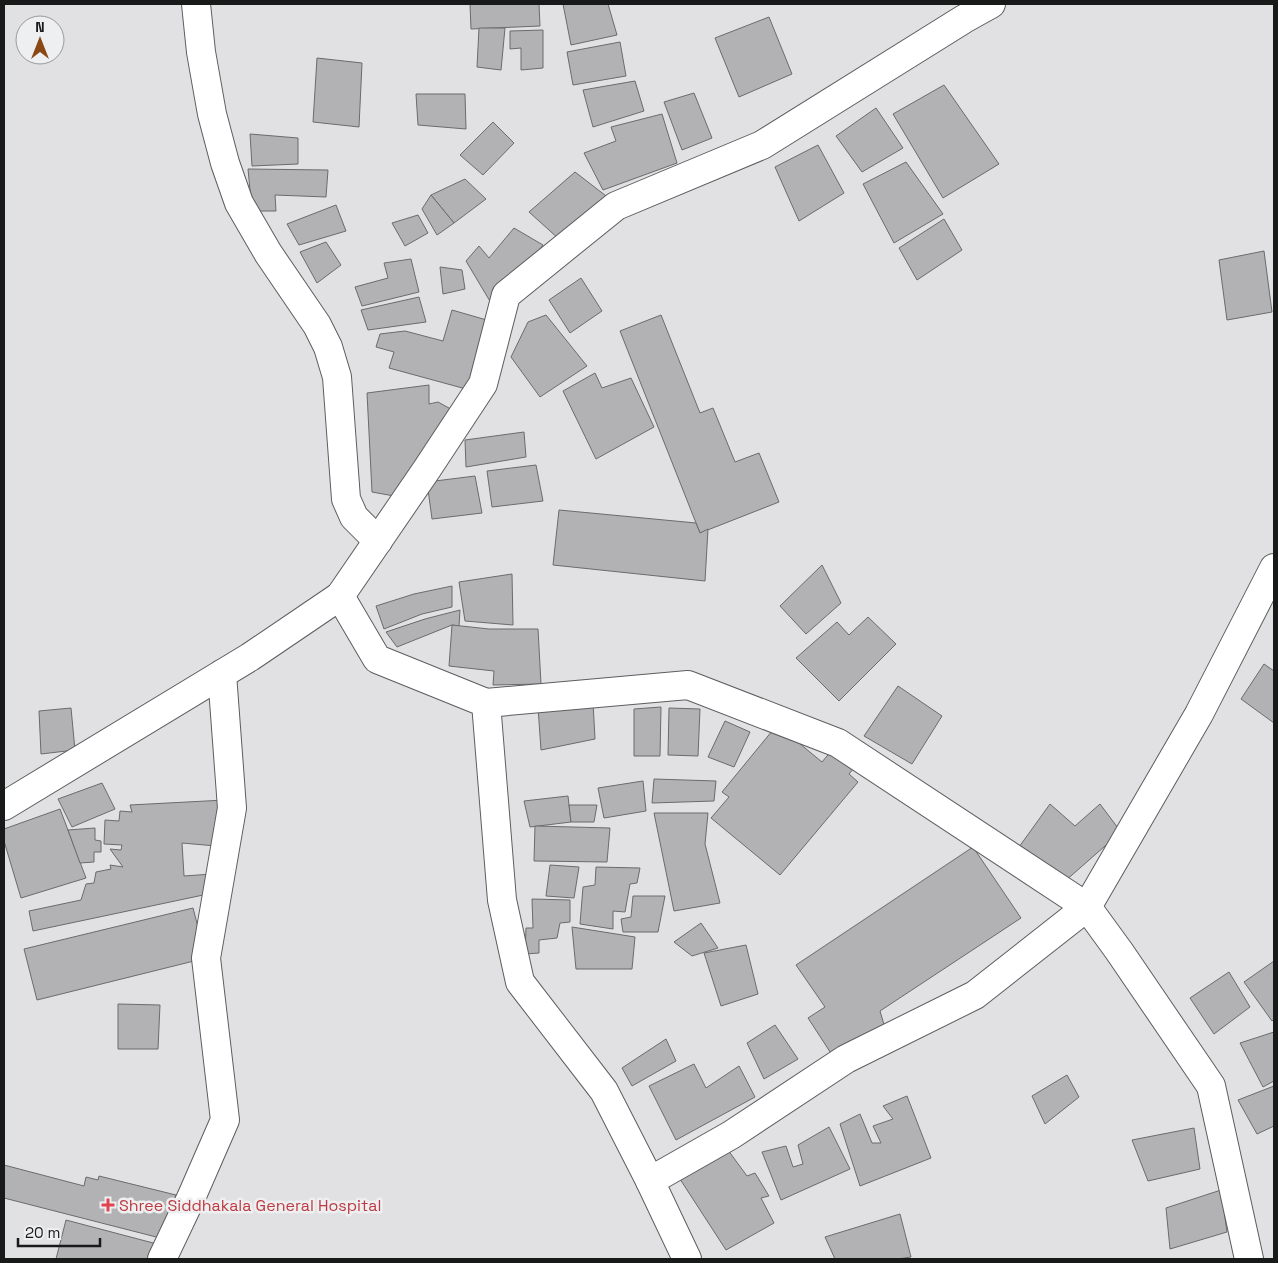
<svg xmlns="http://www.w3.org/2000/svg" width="1278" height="1263" viewBox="0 0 1278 1263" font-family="'Space Grotesk',sans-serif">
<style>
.building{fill:#b2b2b4;stroke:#6a6b6c}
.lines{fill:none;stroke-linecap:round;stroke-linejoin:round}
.minor-casing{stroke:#5c5d5f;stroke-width:30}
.minor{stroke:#fff;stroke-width:28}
.health-dot{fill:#e0444e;stroke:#eeeff1;stroke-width:2}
.labels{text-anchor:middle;stroke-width:5;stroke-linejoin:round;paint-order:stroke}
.health-label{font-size:16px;fill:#be3a42;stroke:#eeeff1;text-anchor:start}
</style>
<rect width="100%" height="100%" fill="#e1e1e3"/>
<g class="building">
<path d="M470,4H539L540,26L471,29Z"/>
<path d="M563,4H608L617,35L571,45Z"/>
<path d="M769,17L792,74L739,97L715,38Z"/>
<path d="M479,28H505L501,70L477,67Z"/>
<path d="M543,30V68L521,70V48L510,49V31Z"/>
<path d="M620,42L626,76L573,85L567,52Z"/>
<path d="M317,58L362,63L359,127L313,122Z"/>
<path d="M635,81L644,111L593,127L583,90Z"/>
<path d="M944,85L999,164L943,198L893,114Z"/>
<path d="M694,93L712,138L682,150L664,102Z"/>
<path d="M416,94H465L466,129L418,125Z"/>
<path d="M876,108L903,148L862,172L836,136Z"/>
<path d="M662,114L677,163L603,190L584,153L616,141L611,127Z"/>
<path d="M493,122L514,143L483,175L460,155Z"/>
<path d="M250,134L298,138V164L252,166Z"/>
<path d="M818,145L844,193L799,221L775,167Z"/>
<path d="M906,162L943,214L894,243L863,184Z"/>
<path d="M248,169L328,170L326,197L275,195L276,211H252Z"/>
<path d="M575,172L610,199L560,240L529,212Z"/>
<path d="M465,179L486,199L454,223L431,195Z"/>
<path d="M431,195L454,223L437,235L422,209Z"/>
<path d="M336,205L346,231L299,245L287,224Z"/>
<path d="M418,215L428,233L405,246L392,223Z"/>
<path d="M944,219L962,250L917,280L899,248Z"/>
<path d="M514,228L543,245L494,308L466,261L479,246L489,258Z"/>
<path d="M326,242L341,265L317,283L300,252Z"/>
<path d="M1264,251L1272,312L1227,320L1219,260Z"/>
<path d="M411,259L419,292L362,306L355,287L388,278L384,263Z"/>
<path d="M440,267L462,270L465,289L443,294Z"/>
<path d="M581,278L602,311L570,333L549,300Z"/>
<path d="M419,297L426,322L368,330L361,310Z"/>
<path d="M452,310L497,323L477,392L389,368L394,352L376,347L380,334L405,331L443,341Z"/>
<path d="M546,315L587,366L540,397L511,357L528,322Z"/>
<path d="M661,315L700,413L713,408L735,462L759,453L779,502L700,533L620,331Z"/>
<path d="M595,373L602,388L631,378L654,427L596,459L563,391Z"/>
<path d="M429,385V404L438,402L458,413L394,496L372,492L367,393Z"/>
<path d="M524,432L526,457L466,467L465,440Z"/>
<path d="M536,465L543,501L492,507L487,471Z"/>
<path d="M475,476L482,513L432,519L427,482Z"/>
<path d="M559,510L696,523L700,533L708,529L705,581L553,565Z"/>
<path d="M822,565L841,603L806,634L780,606Z"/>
<path d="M512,574L513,625L465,621L459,582Z"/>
<path d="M452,586V607L422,614L384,629L376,606L414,594Z"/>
<path d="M460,610L459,626L452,625L397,647L386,632L425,619Z"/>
<path d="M868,617L896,644L839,701L796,658L837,622L849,635Z"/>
<path d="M452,625L489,629H538L541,684L493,685L494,671L449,666Z"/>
<path d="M1264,664L1274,671V723L1241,699Z"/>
<path d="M898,686L942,716L912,764L864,736Z"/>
<path d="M593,702L595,739L541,750L538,707Z"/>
<path d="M661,707L660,756H634V709Z"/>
<path d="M71,708L75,750L41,754L39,711Z"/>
<path d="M669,708L700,709L698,756L668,755Z"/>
<path d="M725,721L750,732L734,767L708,757Z"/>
<path d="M777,725L822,762L838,743L860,761L849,774L858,782L780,875L711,818L729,797L722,792Z"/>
<path d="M654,779L716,781L714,801L652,803Z"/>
<path d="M643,781L646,811L604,818L598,788Z"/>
<path d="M102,783L115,809L72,827L58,799Z"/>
<path d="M568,796L571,822L530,827L524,801Z"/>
<path d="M225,800L216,846L182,843L184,876L212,874L208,894L33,931L29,911L81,900L86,884L94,883L96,872L111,869L110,865L123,867L110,849L121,850L122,845L104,844L105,820L119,821L120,811L132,812L130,805Z"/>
<path d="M1050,804L1075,826L1100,804L1121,832L1064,882L1019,847Z"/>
<path d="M569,805H597L594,822H571Z"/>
<path d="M60,809L86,878L21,898L4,841V829Z"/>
<path d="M654,813H708L705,844L720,903L674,911Z"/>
<path d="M535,826L610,828L607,862L534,861Z"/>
<path d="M95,828V840L101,841V852H94V862L80,863L68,830Z"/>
<path d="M973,847L1021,918L880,1011L885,1028L836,1061L808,1018L825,1007L796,965Z"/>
<path d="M550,865L579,867L574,898L546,896Z"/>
<path d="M596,867L640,868L637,883L630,884L625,912L613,911V929L580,924L583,887L595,885Z"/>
<path d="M633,896H665L658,932H623L621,919L631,917Z"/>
<path d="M532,899L570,900V922L560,923L557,938L539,940V953L525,954L526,928H533Z"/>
<path d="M193,908L206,958L37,1000L24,949Z"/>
<path d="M701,923L718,948L692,956L674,942Z"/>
<path d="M572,927L635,937L632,969H576Z"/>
<path d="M746,945L758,994L721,1006L704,953Z"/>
<path d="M1274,961V1019L1272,1021L1244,982Z"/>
<path d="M1229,972L1250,1007L1214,1034L1190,998Z"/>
<path d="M118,1004L160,1005L158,1049H118Z"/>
<path d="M775,1025L798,1059L764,1079L747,1043Z"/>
<path d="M1274,1032V1081L1263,1087L1240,1043Z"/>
<path d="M666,1039L676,1061L632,1086L622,1068Z"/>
<path d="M694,1064L706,1088L739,1066L755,1097L676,1140L649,1086Z"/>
<path d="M1067,1075L1079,1097L1045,1124L1032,1096Z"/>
<path d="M1274,1086V1126L1257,1134L1238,1100Z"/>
<path d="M907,1096L931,1158L860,1186L840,1124L860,1114L872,1143H881L873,1126L893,1119L883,1106Z"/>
<path d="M829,1127L850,1169L781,1200L762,1152L786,1146L793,1167L803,1164L798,1145Z"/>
<path d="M1194,1128L1200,1169L1148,1181L1132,1140Z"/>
<path d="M725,1146L747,1176L755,1173L769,1196L761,1198L774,1223L726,1250L678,1176Z"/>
<path d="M4,1165L84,1186L86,1177L98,1180L99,1176L176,1195L164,1239L4,1198Z"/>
<path d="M1221,1190L1227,1232L1170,1249L1166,1208Z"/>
<path d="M900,1214L911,1257L898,1259H835L825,1237Z"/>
<path d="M66,1220L157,1244L153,1259H56Z"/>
</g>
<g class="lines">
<g class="minor-casing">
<g id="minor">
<path d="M196,4L201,52L212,114L225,163L239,203L268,253L317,325L328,347L337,377L346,499L354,517L378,541"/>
<path d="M340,596L377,659L486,703L502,900L520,982L604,1091L650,1181"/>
<path d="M486,703L688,685L838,743L1087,907L1199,714L1274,568"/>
<path d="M4,806L250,657L340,596L427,469L483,384L506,295L616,206L762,145L964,19L991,4"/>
<path d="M162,1259L191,1198L225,1120L206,958L232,808L222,674"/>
<path d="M687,1259L650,1181L731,1135L846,1059L975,995L1087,907L1119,951L1211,1086L1249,1259"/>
</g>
</g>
<use href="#minor" class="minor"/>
</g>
<path class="health-dot" d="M105.5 1197.5h5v5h5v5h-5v5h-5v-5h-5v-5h5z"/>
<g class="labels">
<g class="health-label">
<text x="119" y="1211">Shree Siddhakala General Hospital</text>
</g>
</g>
<rect width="1278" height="1263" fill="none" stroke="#181919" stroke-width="10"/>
<g transform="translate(40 40)"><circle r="24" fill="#eeeff1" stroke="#98999b"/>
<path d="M0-4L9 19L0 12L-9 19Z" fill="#8a4914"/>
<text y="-8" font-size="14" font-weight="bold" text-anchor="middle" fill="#181919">N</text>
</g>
<path d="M18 1238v8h82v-8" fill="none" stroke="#181919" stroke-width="2.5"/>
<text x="25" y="1238" font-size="15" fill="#181919" stroke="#eeeff1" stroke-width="4" paint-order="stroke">20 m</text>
</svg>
